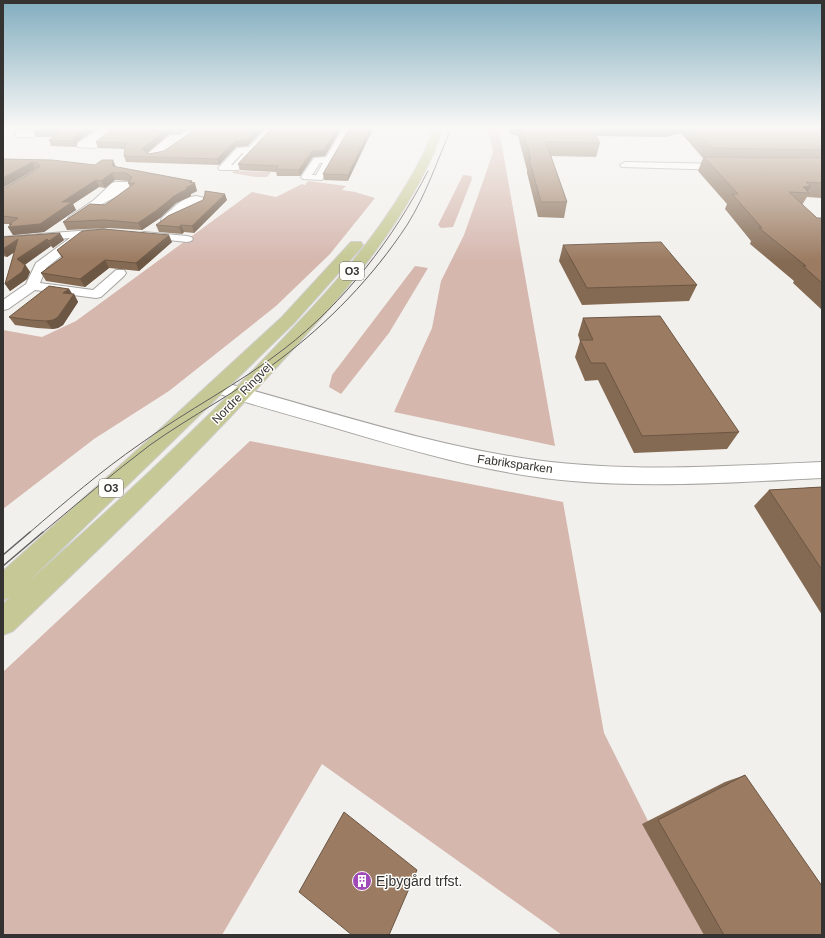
<svg xmlns="http://www.w3.org/2000/svg" width="825" height="938" viewBox="0 0 825 938" font-family="Helvetica,sans-serif">
<style>
.green{fill:#d5b7ae}
.lines{fill:none;stroke-linecap:round;stroke-linejoin:round}
.street-casing{stroke:#a6a4a1;stroke-width:2}
.secondary-casing{stroke:#a6a4a1;stroke-width:2}
.primary-casing{stroke:#cecece;stroke-width:2}
.street{fill:#fff;fill-rule:evenodd}
.secondary{fill:#fff;fill-rule:evenodd}
.primary{fill:#c6c995;fill-rule:evenodd}
.tram-far1{stroke:#605f5d;stroke-width:1}
.tram{stroke:#605f5d;stroke-width:1.5}
.wall{fill:#856a53}
.shaded-wall{fill:#6c5644}
.building{fill:#9b7b61;stroke:#6c5644}
.labels{text-anchor:middle;stroke-width:3;stroke-linejoin:round;paint-order:stroke}
.shield{fill:#fffefb;stroke:#71706e;stroke-width:1}
.shield-label{font-size:11px;font-weight:bold;fill:#343332}
.street-label{font-size:12px;fill:#343332;stroke:#fffefb}
.near-poi-label{font-size:14px;fill:#343332;stroke:#fffefb;text-anchor:start}
</style>
<rect width="100%" height="100%" fill="#f2f0ec"/>
<g class="green">
<path d="M488,129H499L555,446L394,412L432,328L441,281L464,235L486,173L493,152Z"/>
<path d="M234,171L271,172L267,177H256L232,173Z"/>
<path d="M463,175L471,176L472,179L453,227L441,228L438,225Z"/>
<path d="M308,181L346,186L342,190L355,192L375,198L330,254L276,306L169,391L94,439L3,509V330L42,337L76,321L252,192L276,197L302,184L305,185Z"/>
<path d="M415,266L428,268L389,333L341,394L329,387L332,375Z"/>
<path d="M250,441L563,502L604,733L705,935H562L322,764L222,935H3V672Z"/>
</g>
<g class="lines">
<g class="street-casing">
<g id="street">
<path d="M23,129H33L31,131L34,129H45L33,137H16V133Z"/>
<path d="M100,129H110L89,143L111,129H121L95,148L78,147L77,145L78,143Z"/>
<path d="M189,129H198C189,139 159,168 146,155L170,135H181ZM175,140H176L159,152Z"/>
<path d="M266,129H275L238,170H220L218,168L220,166L237,148L249,147ZM242,153H244L233,165H231Z"/>
<path d="M343,129H351L322,180L303,179L301,177L314,158L326,157ZM320,163H323L316,175H312Z"/>
<path d="M625,162L726,164L731,167L726,170L622,167L620,165Z"/>
<path d="M115,182H128L133,185L129,190L102,204L77,221H69L68,219L69,217L94,200L112,183Z"/>
<path d="M196,196L205,198L206,200C203,208 185,217 177,215L170,222H162L161,220L162,218C173,208 181,198 196,196Z"/>
<path d="M103,229L107,230L109,232L107,234L85,237L46,268L40,283L93,290L116,270H124L126,273L124,276L101,297L96,298L35,290L8,309L3,310V300L26,284L36,263L70,238L3,243V237Z"/>
<path d="M144,232L187,236L191,237L193,239L191,241L187,242L140,237L138,235L140,233Z"/>
</g>
</g>
<g class="secondary-casing">
<path id="secondary" d="M218,381C323,409 427,445 535,460C631,473 726,466 822,462V478C739,482 655,488 572,481C488,474 406,449 325,425C287,414 249,404 211,391L209,387L211,383Z"/>
</g>
<g class="primary-casing">
<path id="primary" d="M433,129H442C436,151 426,170 415,190C384,245 344,293 302,339C211,442 112,537 13,631L3,635V604L10,597L3,600V571L145,443L282,317L351,242H361L363,245L361,248L294,323L27,583C119,501 210,418 294,327C335,284 374,239 405,187C416,169 427,150 433,129Z"/>
</g>
<use href="#street" class="street"/>
<use href="#secondary" class="secondary"/>
<use href="#primary" class="primary"/>
<g class="tram-far1">
<path d="M29,533C65,502 101,471 140,444C187,410 239,384 284,349C345,302 393,239 428,171"/>
<path d="M42,533C78,503 113,473 150,445C192,415 238,392 279,360C328,323 373,277 407,225C426,195 437,161 451,129"/>
</g>
<g class="tram">
<path d="M3,555L30,532"/>
<path d="M3,566L43,532"/>
</g>
</g>
<g class="wall">
<path d="M96,129L77,142L76,147L51,146L49,140L53,137H36L33,131Z"/>
<path d="M113,129H186L180,134H169L148,152L149,154L248,146L236,147L219,165L126,162L124,156V149L98,148L96,142Z"/>
<path d="M271,129H341L325,156L313,157L300,176H277L276,172L240,170L238,164Z"/>
<path d="M349,129L348,181L324,180L323,174Z"/>
<path d="M509,129H822V198L807,197L802,205L817,218H822V310L793,283L794,281L750,244L751,241L725,209L727,204L698,171L703,158L681,133L665,137L596,136L600,143L596,157L551,156L567,202L564,218L538,217L527,173V170L518,136L510,134Z"/>
<path d="M3,159L115,167L193,183L197,191L191,194V196L176,203L160,218L142,230L108,228L67,230L63,222L105,205L130,187L128,183L129,181L115,180L105,188L99,187L73,204L76,210L44,232L13,235L8,227L10,226L9,224H3V189L37,169Z"/>
<path d="M227,200L194,233L184,232L182,234L159,232L156,225Z"/>
<path d="M3,237L64,240L53,248L51,246L25,264L30,272L27,279L10,291L5,284L15,252L7,257L3,256Z"/>
<path d="M172,242L139,271L109,268L85,287L46,281L41,273L62,258L57,250Z"/>
<path d="M563,245L697,285L689,301L582,305L559,261Z"/>
<path d="M69,289L72,294H74L78,302L63,325L58,328L52,329L37,328L15,325L9,317Z"/>
<path d="M583,318L739,432L727,449L634,453L598,380L585,381L575,357L580,341L578,335Z"/>
<path d="M822,487V615L754,506L769,490Z"/>
<path d="M745,775L822,935H704L642,824L725,782Z"/>
</g>
<g class="shaded-wall">
<path d="M85,129H96L77,142L76,147L74,141L75,136Z"/>
<path d="M166,129H168L169,134L145,155L142,149Z"/>
<path d="M179,129H186L180,134Z"/>
<path d="M257,129H264L248,146L236,147L219,165L217,159L235,141Z"/>
<path d="M337,129H341L325,156L313,157L300,176L299,170L312,151Z"/>
<path d="M370,129H373L348,181V175Z"/>
<path d="M668,129H682L681,133L665,137Z"/>
<path d="M113,160L116,167L112,166Z"/>
<path d="M32,162L36,169L3,188V178Z"/>
<path d="M112,173L115,180L105,188L101,181Z"/>
<path d="M96,180L99,187L73,204L76,210L44,232L13,235L8,227L62,202Z"/>
<path d="M192,181L193,184L195,183L197,191L191,194V196L176,203L160,218L142,230L138,223L174,196L186,188L189,182Z"/>
<path d="M811,186L807,193L803,187Z"/>
<path d="M225,194L227,200L194,233L192,226Z"/>
<path d="M181,225L184,232L182,234L179,227Z"/>
<path d="M60,233L64,240L53,248L49,241Z"/>
<path d="M169,235L172,242L139,271L136,263Z"/>
<path d="M18,239L23,246L7,257L3,251V249Z"/>
<path d="M47,239L51,246L22,267L17,259Z"/>
<path d="M105,260L109,268L85,287L80,279Z"/>
<path d="M25,265L30,272L27,279L10,291L5,284Z"/>
<path d="M69,289L73,295L74,294L78,302L63,325L58,328L52,329L46,321L63,293Z"/>
</g>
<g class="building">
<path d="M36,129H85L75,136L74,141L49,140L62,132L33,131Z"/>
<path d="M113,129H166L142,149L149,154L164,151L187,135L192,129H257L247,140L235,141L217,159L124,156L125,145L128,143L96,142Z"/>
<path d="M271,129H337L324,150L312,151L299,170L276,169L278,166L238,164Z"/>
<path d="M349,129H370L348,175L323,174Z"/>
<path d="M522,129H592L600,143L546,142L567,202H541L529,159H531Z"/>
<path d="M694,129H822V150L712,148Z"/>
<path d="M704,157L822,158V183L806,182L811,186L803,187L809,193L789,192L817,218H822V283L803,266H806L759,228H762L732,194H738Z"/>
<path d="M3,159L52,160L95,165L102,160H113L112,166L192,181L189,182L195,183L186,188H189L174,196L157,210L138,223L104,220L63,222L90,204L105,205L135,183H128L132,177L126,173H112L101,181L96,180L62,202H72L40,224L8,227L12,224H9L18,218L3,216V189L37,169L40,166L37,163L32,162L3,178Z"/>
<path d="M205,191L225,194L192,226L181,225L179,227L156,225L168,216L203,200L205,194Z"/>
<path d="M104,229L169,235L136,263L105,260L80,279L41,273L63,257L57,250L82,231Z"/>
<path d="M60,233L49,241L47,239L17,259L25,265L22,272L5,284L18,239L3,249V237Z"/>
<path d="M661,242L697,285L587,288L563,245Z"/>
<path d="M49,286L69,289L63,293L74,294L58,317L53,320L46,321L31,320L9,317Z"/>
<path d="M660,316L739,432L642,436L605,363H591L580,340H593L583,318Z"/>
<path d="M822,487V570L769,490Z"/>
<path d="M745,775L822,886V935H724L658,820Z"/>
<path d="M344,812L417,870L389,935H352L299,892Z"/>
</g>
<linearGradient id="sky" x2="0" y2="1"><stop stop-color="#82adbf"/><stop offset="0.49" stop-color="#f9f8f6"/><stop offset="1" stop-color="#f9f8f6" stop-opacity="0"/></linearGradient>
<rect width="825" height="261" fill="url(#sky)"/>
<defs>
<g id="building-disc" transform="scale(1)"><circle r="9.5" fill="#a04ab7" stroke="#fffefb"/><path d="M-4-6H4V6H1V3H-1V6H-4ZM-2.5-4.3h1.7v1.8h-1.7ZM.8-4.3h1.7v1.8H.8ZM-2.5-1h1.7V.8h-1.7ZM.8-1h1.7V.8H.8Z" fill="#fff"/></g>
</defs>
<g fill-rule="evenodd">
<use href="#building-disc" x="362" y="881"/>
</g>
<g class="labels">
<g class="shield">
<rect x="340" y="262" width="24" height="18" rx="3"/>
<rect x="99" y="479" width="24" height="18" rx="3"/>
</g>
<g class="shield-label">
<text x="352" y="275">O3</text>
<text x="111" y="492">O3</text>
</g>
<g class="street-label">
<text transform="translate(242 393) rotate(-46)" y="4">Nordre Ringvej</text>
<text transform="translate(515 464) rotate(8)" y="4">Fabriksparken</text>
</g>
<g class="near-poi-label">
<text x="376" y="886">Ejbygård trfst.</text>
</g>
</g>
<rect width="825" height="938" fill="none" stroke="#343332" stroke-width="8"/>
</svg>
